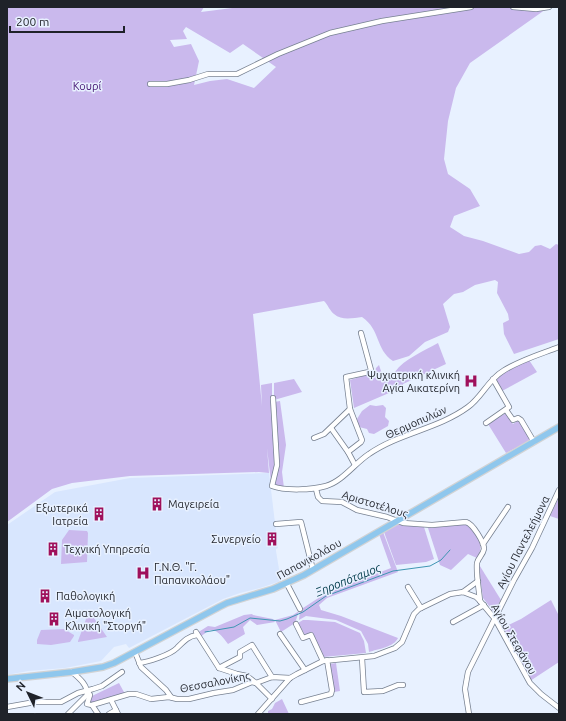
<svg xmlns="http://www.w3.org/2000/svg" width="566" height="721" viewBox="0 0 566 721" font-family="Ubuntu,sans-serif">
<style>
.built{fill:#d8e6fe}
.green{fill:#cab9ed;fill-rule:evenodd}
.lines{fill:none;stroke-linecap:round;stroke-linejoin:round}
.stream{stroke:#3f96b3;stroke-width:1}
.minor-casing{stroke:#788292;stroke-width:6}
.major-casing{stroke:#d2d3d4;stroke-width:8}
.minor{stroke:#fff;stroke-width:4.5}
.major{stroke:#8fc7ed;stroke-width:5.5}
.labels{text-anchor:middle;stroke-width:3;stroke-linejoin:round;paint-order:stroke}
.park-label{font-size:11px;fill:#3d0b6d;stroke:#e8f1ff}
.poi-label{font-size:11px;fill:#1f2229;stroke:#e8f1ff;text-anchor:start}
.street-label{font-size:11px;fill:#1f2229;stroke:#e8f1ff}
.water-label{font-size:12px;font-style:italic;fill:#013b4b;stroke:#e8f1ff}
</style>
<rect width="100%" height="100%" fill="#e8f1ff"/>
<path class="built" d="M269,473L278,548L276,549V551L281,581L260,588L240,593L223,599L129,648L126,644L114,647L101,661L65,668L28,671L7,675V525L55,492L130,478Z"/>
<g class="green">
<path d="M7,7H204L201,12L240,7H549L470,63L456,88L448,121L444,159L448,174L470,189L480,206L454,216L450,227L464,236L483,241L519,254L529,252L535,246L541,245L550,249L556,244L559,245V339L514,354L504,334L503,323L509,320L508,314L497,293L498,282L495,280L475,285L463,292L454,294L443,304L450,327L448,332L425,342L409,356L393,361C375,349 381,330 362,317C353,318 342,321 334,314C330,311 328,305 324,301L253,314L262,406L261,385L272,383V400L276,465L271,482L267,448L269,473L259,472L130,476L72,483L52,489L7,522ZM186,27L230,53L243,44L276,67L254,88L227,79L210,81L194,85L199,61L191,44L174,47L170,40L187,39L183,31Z"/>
<path d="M438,343L446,364L403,384V387L354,408L350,380L375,372L376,368L379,365L382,374L395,372C404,359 424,351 438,343Z"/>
<path d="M529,360L537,372L502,391L495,379L509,369Z"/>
<path d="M294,379L302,392L274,400V383Z"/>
<path d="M280,401L286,445L282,472L284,488L273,486L278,466L274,402Z"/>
<path d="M370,405L376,406L383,405L386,408L385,417L389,421L388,426L374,434L369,433L367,429L359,427L357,419L362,411Z"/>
<path d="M506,413L513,424L519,420L531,440L506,453L488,424Z"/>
<path d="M559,497V519L550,516Z"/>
<path d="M398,523L424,527L434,559L426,562L396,565L384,532Z"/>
<path d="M468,524C476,535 486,544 477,558L468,554L451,570L440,565L428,528Z"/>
<path d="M69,530L87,531L88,533L87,562L61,564L62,540Z"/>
<path d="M383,532L398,572L327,598L319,605L321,610L341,616L398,638C394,647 378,649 369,652L368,644L361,631L336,620L306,616L299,620L300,610L326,593L391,568L379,534Z"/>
<path d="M478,563L501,600L494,611H493L483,598Z"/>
<path d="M551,600L559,616V662L530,681L500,629L521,619Z"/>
<path d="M89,611L107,637L78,642V641Z"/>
<path d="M299,611L295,623L281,632L275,620L293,615Z"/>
<path d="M252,614L253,615L273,619L275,622L257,625L250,620L243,627L245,634L228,644C224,639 218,629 210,630C207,631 202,636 199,638L197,633L208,626L215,627L244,615Z"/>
<path d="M303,620H308L335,622L360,633L364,641L366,653L323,657L312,632L305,635L298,623Z"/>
<path d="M64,629L74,635V636L70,642L51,645L37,644V640L41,630Z"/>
<path d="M336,663L340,691L334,692L330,664Z"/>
<path d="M119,683L125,694L91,703L90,701L92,696Z"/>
<path d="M282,699L289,714H268V711L272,709L275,703Z"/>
</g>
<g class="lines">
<path class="stream" d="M205,632L234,627L250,618L280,621L287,619L303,612L326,596L393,571L430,566L441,560L450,550"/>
<g class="minor-casing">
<g id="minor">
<path d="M513,7L536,9L549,7"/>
<path d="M150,84H167L189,80L208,74H237L278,54L330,33L382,21L471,7"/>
<path d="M273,398L277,465L272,486C285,491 312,490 326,486C343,481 355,463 369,454C399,433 438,429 468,407C482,397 488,380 503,371C520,360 541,354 559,347"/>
<path d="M506,410L513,420L518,418L521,420L534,442"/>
<path d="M486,423L509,407L493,379"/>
<path d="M331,428L348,452L355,465"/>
<path d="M314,438L324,434L350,409"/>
<path d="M348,452L361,442L362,440L350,409L346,377L369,372L371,370L361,333"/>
<path d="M316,489L318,497L322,501L342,502L357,510L387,517L403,523L432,525L466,522C473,524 484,542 484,549C483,555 478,558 477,563C476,575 479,589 480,601"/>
<path d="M276,524L301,522L313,570"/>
<path d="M483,544L508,507"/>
<path d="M287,584L300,609"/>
<path d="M408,587L421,608"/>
<path d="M463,592L478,581"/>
<path d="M453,622L484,605"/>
<path d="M296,624L303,638L311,635L323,661"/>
<path d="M196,632L219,668L237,674L247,676L256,683L272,699"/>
<path d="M280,634L305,670"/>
<path d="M135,652L141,667L166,690L171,697"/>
<path d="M362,658L364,692L383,691L398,685H403"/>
<path d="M139,663C148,662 170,655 177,648C183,642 188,636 197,635"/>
<path d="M219,668L240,657V652L252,645L272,677"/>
<path d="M88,692L90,695L87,704L92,705L129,694H136L151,699L169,697L177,699H189L214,693L233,690L252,682L256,683L272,677L290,678"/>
<path d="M111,700L118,714"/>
<path d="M301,702L331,694L332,690L327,660"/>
<path d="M92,705L98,714"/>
<path d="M7,707L35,702H61L78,693L93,689L102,686L122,672"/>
<path d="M68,714L87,695C88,685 79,678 72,672"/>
<path d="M109,714L116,710"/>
<path d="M258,714L290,678L297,674L323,661L374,656L395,648L402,642L414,614L419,609L450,594L463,592L476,597L480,601L495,619L530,683L541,694L559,708"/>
<path d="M469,714L465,689L468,672L514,580L532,548L559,490"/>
</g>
</g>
<g class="major-casing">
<path id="major" d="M7,679L72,672L103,667L114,663L219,607L227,603L273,589L304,575L559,427"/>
</g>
<use href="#minor" class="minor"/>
<use href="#major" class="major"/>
</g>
<defs>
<g id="hospital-bare" transform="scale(1.08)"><path d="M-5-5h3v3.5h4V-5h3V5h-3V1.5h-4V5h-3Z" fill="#9f105b" stroke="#e8f1ff" stroke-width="2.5" paint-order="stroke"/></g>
<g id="building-bare" transform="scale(1.08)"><path d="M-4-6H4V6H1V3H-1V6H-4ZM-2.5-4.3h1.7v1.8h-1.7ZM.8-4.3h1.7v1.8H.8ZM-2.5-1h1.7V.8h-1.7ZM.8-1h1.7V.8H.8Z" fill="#9f105b" stroke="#e8f1ff" stroke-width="2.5" paint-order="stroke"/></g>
</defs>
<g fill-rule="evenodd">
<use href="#hospital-bare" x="471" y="381"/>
<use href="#building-bare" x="157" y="504"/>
<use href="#building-bare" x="99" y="514"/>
<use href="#building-bare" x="272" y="539"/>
<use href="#building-bare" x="53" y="549"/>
<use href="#hospital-bare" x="143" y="573"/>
<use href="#building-bare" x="45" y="596"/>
<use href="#building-bare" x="54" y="619"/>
</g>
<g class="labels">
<g class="park-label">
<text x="87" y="90">Κουρί</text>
</g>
<g class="poi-label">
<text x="460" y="379" text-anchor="end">Ψυχιατρική κλινική<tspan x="460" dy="13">Αγία Αικατερίνη</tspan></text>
<text x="168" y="508">Μαγειρεία</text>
<text x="88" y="512" text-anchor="end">Εξωτερικά<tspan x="88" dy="13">Ιατρεία</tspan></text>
<text x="261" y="543" text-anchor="end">Συνεργείο</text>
<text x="64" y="553">Τεχνική Υπηρεσία</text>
<text x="154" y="571">Γ.Ν.Θ. "Γ.<tspan x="154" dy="13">Παπανικολάου"</tspan></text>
<text x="56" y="600">Παθολογική</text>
<text x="65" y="617">Αιματολογική<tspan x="65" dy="13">Κλινική "Στοργή"</tspan></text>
</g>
<g class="street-label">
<text transform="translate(416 422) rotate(-24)" y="4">Θερμοπυλών</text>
<text transform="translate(375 504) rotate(17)" y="4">Αριστοτέλους</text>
<text transform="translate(523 542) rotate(-63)" y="4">Αγίου Παντελεήμονα</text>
<text transform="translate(309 559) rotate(-29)" y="4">Παπανικολάου</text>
<text transform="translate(514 639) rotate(60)" y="4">Αγίου Στεφάνου</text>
<text transform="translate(215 682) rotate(-11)" y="4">Θεσσαλονίκης</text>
</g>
<g class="water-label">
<text transform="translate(348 580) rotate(-22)" y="4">Ξηροπόταμος</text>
</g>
</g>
<rect width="566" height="721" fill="none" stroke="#1f2229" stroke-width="16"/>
<g transform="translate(28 693) rotate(313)" stroke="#e8f1ff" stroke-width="3" paint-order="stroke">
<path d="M0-3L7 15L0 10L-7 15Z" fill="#1f2229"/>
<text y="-6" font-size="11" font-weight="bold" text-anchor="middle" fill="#1f2229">N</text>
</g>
<path d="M10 26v6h114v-6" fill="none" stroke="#1f2229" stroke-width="2"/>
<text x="16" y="26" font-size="12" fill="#1f2229" stroke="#e8f1ff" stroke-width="3" paint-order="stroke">200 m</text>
</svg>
